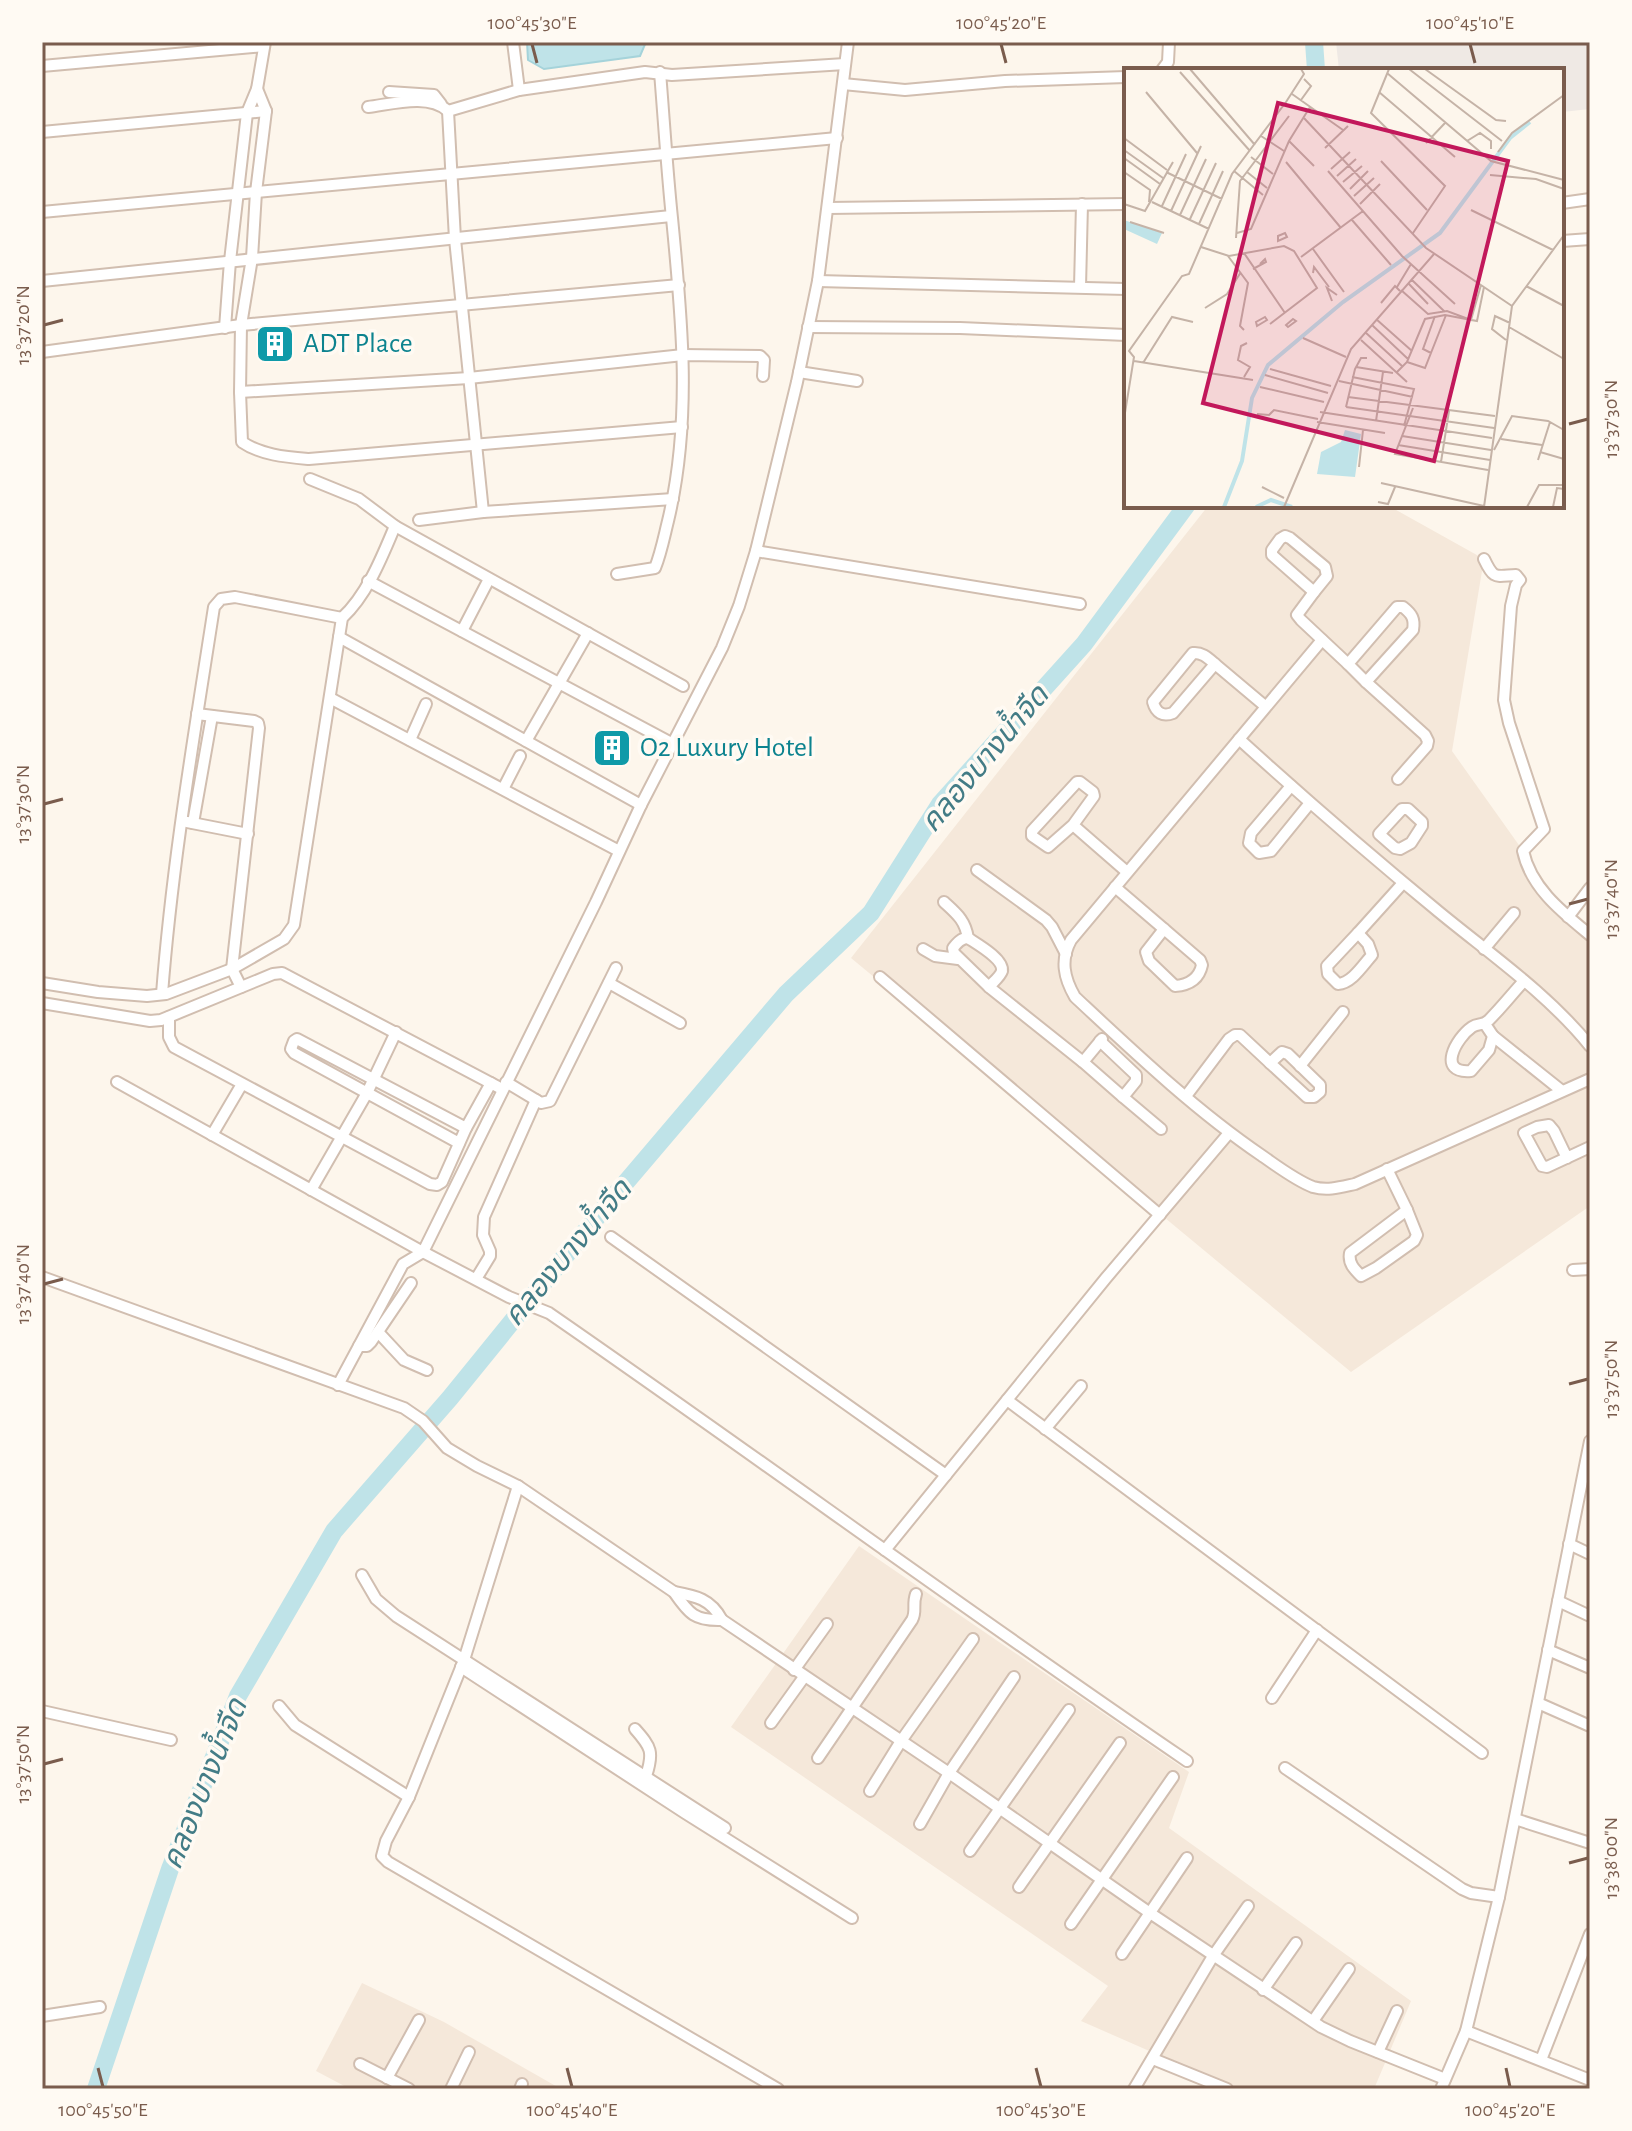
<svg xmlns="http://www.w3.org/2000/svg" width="1632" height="2131" viewBox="0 0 1632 2131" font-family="'Alegreya Sans','Noto Sans Thai',sans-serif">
	<rect width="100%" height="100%" fill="#fdf6ec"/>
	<g fill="#f5e8da">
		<path d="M1208 506H1389L1484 559 1452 751 1590 945V1206L1351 1372 851 958Z"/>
		<path d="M859 1546 1189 1772 1169 1828 1411 2001 1374 2089H1236L1081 2021 1108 1986 731 1727Z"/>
		<path d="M362 1983 444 2022 561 2089H350L316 2071Z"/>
	</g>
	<path fill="#efe9e4" d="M1336 42H1590V109L1562 112V70H1339Z"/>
	<path fill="#bfe3e8" stroke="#a5d3da" stroke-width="2" d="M527 42H646L640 56 544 69 528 60Z"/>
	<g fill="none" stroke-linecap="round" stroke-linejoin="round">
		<g stroke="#bfe3e8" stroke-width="18">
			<path d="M1314 42 1316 70"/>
			<path d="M96 2089 170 1869 238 1696 334 1531 450 1398 610 1201 786 994 871 913 940 804 1084 644 1186 506"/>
		</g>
		<defs>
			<g id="minor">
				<path d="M513 42 519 90"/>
				<path d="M42 66 264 46"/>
				<path d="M1162 70 1168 62 1169 42"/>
				<path d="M843 84 905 90 1005 81 1126 77"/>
				<path d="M257 89 266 111 256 192 252 258 241 325 240 392 242 442C261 455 286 457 309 459L682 427"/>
				<path d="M389 92 434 95 441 104"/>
				<path d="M368 107C392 104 429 93 448 111"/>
				<path d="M448 111 455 239 483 512"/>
				<path d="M448 111 519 90 645 72 672 75 845 64"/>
				<path d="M42 132 266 111"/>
				<path d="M1562 203 1590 199"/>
				<path d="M828 208 1126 204"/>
				<path d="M42 212 837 138"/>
				<path d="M1562 241 1590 239"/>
				<path d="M42 281 671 216"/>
				<path d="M818 281 1126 289"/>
				<path d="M1080 287 1082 204"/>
				<path d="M808 327 960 328 1126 335"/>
				<path d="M225 328 230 261 247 113 257 89 265 42"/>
				<path d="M42 352 241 325 679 285"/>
				<path d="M799 372 857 381"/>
				<path d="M240 392 469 378 683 355 760 356 764 360 763 376"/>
				<path d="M310 479 359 499 395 526 683 686"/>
				<path d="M419 520 483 512 673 499"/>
				<path d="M1285 536 1290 538 1325 567 1327 576 1314 592 1272 555V550L1280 539Z"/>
				<path d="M756 551 1080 604"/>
				<path d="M1484 559C1494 580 1495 576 1516 575L1520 580 1516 585 1511 606 1504 700 1509 723 1544 829 1523 851C1531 888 1562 912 1590 935"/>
				<path d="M617 574 655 568C661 553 664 537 668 521 692 421 682 319 672 218 667 170 664 121 660 72"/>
				<path d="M368 581 673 744"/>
				<path d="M1314 592 1297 615 1301 620 1348 664"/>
				<path d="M1397 607H1403C1412 614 1415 619 1413 630L1366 682 1348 664Z"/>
				<path d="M462 631 489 579"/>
				<path d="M339 637 641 805"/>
				<path d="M1322 640 1071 940C1060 960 1064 978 1075 997 1134 1052 1195 1110 1261 1155 1277 1166 1295 1180 1313 1187 1328 1191 1341 1187 1355 1184L1590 1079"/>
				<path d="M1193 653C1202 652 1208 658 1215 664L1173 713C1163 717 1156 713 1153 702Z"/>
				<path d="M1215 664 1265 706"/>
				<path d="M1366 682 1425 735 1428 741 1427 746 1398 779"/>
				<path d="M330 698 619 851"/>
				<path d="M197 714 254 721 258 723 259 728 232 969 241 987"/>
				<path d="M1239 739C1304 798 1371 856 1439 912 1490 954 1548 994 1590 1046"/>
				<path d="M410 740 426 704"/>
				<path d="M526 741 588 633"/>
				<path d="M1291 786 1251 833 1249 843 1259 853 1271 851 1310 803"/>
				<path d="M503 789 520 756"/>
				<path d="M1402 809H1408L1422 822V826L1411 843 1400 849 1395 848 1379 834Z"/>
				<path d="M187 822 248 834"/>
				<path d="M193 823 212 716"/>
				<path d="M1073 825 1048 847 1032 836V831L1077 782H1080L1093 792 1094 796 1073 825 1127 872"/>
				<path d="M977 870 1046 920 1052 927 1066 954"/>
				<path d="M1115 887 1164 929"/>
				<path d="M944 902C957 914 965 920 968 938 977 944 1004 959 1002 971 1000 977 992 983 989 987L954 953 953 948C957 943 961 938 968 938"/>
				<path d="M1568 917 1590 888"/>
				<path d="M1164 929 1200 960 1202 965C1199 979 1189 985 1175 986L1149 961 1146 952Z"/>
				<path d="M1358 933 1368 944 1372 955C1363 965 1352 983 1338 984L1328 974 1327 966Z"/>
				<path d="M1358 933 1403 883"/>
				<path d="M923 949 935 956 958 959"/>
				<path d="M1484 949 1514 913"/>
				<path d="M880 977 1160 1215"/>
				<path d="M42 983 98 992 147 996 166 994 232 969 284 939 294 925 342 618C367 595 382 557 395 526"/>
				<path d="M609 983 680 1023"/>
				<path d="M989 987 1083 1062 1123 1097 1136 1081V1075L1100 1041"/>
				<path d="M162 994C172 864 194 736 214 607L221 599 235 597 342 618"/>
				<path d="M42 1003 150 1021 161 1020 273 974 282 973 502 1089"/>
				<path d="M169 1017V1037L174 1047 430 1184 437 1185 442 1182 466 1128 491 1083"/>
				<path d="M1485 1024 1493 1036 1489 1050 1471 1071C1436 1074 1456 1038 1472 1027 1478 1023 1483 1026 1489 1020 1501 1008 1512 994 1524 981"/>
				<path d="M1493 1036 1562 1091"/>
				<path d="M1282 1052 1288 1054 1320 1085V1092L1314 1097H1307L1270 1063Z"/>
				<path d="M1083 1062 1102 1039"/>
				<path d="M1300 1066 1343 1012"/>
				<path d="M117 1082 423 1252 509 1297 549 1313C763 1461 972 1615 1187 1761"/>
				<path d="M506 1082 541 1103 550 1101 616 968"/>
				<path d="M1186 1096 1229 1039 1235 1035H1240L1270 1063"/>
				<path d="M1123 1097 1161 1129"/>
				<path d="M212 1135 242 1084"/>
				<path d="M459 1143 294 1053 291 1049 294 1041 297 1039 466 1128"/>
				<path d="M1567 1158 1554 1131 1549 1125 1537 1127 1524 1133 1542 1166 1547 1167 1590 1147"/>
				<path d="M1387 1169 1407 1210"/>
				<path d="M311 1190 367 1093 396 1032"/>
				<path d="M1407 1210 1417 1235 1414 1241 1376 1268 1361 1276C1354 1269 1348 1263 1350 1253Z"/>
				<path d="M611 1237 946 1475"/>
				<path d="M1573 1270 1590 1269"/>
				<path d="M42 1277 404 1408 423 1421 447 1448 477 1466 518 1486 674 1592C689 1614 695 1621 722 1620"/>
				<path d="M476 1279 490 1256V1251L483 1235 484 1217 536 1100"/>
				<path d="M378 1332 404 1360 427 1370"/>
				<path d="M359 1346H367L371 1342 411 1283"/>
				<path d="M338 1385 403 1264 423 1252 596 902 641 805 722 648 739 606 756 551 797 382 818 281 848 42"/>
				<path d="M1007 1400 1482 1753"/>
				<path d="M1045 1429 1081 1386"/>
				<path d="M518 1486 464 1660 409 1797 386 1841 382 1856 388 1862 778 2089"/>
				<path d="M1569 1544 1590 1554"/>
				<path d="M885 1550 1106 1278 1229 1133"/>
				<path d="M362 1575 376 1599 396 1616 725 1828"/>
				<path d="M674 1592C696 1596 711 1599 722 1620L949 1773 1150 1913 1321 2027 1350 2041 1445 2079"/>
				<path d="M1558 1601 1590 1616"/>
				<path d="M1548 1650 1590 1668"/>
				<path d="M461 1667 685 1813 852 1918"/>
				<path d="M794 1670 827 1624"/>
				<path d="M1272 1698 1317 1630"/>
				<path d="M1538 1703 1590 1726"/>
				<path d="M279 1706 295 1725 409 1797"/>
				<path d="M42 1711 171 1740"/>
				<path d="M771 1723 804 1677"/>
				<path d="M635 1729C651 1747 654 1752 646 1776"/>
				<path d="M818 1758 912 1620C917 1611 912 1605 916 1594"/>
				<path d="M1285 1768 1462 1889 1471 1893 1499 1897"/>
				<path d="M870 1791 901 1741 973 1639"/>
				<path d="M1515 1819 1590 1843"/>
				<path d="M920 1824 949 1773 1014 1677"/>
				<path d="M970 1851 1069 1710"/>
				<path d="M1019 1887 1120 1743"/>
				<path d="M1071 1924 1173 1777"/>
				<path d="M1122 1954 1187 1858"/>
				<path d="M1263 1990 1296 1943"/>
				<path d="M42 2016 100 2007"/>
				<path d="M1313 2021 1349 1969"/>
				<path d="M1466 2031 1590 2080"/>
				<path d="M1378 2052 1397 2011"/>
				<path d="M1153 2059 1227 2089"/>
				<path d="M1541 2060 1590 1934"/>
				<path d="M360 2064 409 2089"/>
				<path d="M387 2078 419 2020"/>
				<path d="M451 2089 469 2052"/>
				<path d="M520 2089 522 2084"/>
				<path d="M1134 2089 1213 1956 1248 1906"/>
				<path d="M1441 2089 1466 2031 1499 1897 1590 1441"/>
			</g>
		</defs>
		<use href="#minor" stroke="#d1beb0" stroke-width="14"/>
		<use href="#minor" stroke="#fff" stroke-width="10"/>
	</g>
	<path fill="none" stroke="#7a5c4d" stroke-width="3" d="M532 44 537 63M1001 44 1006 63M1470 44 1475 63M44 325 63 320M1569 424 1588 419M44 804 63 799M1569 904 1588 899M44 1284 63 1279M1569 1384 1588 1379M44 1764 63 1759M1569 1863 1588 1858M98 2068 103 2087M567 2068 572 2087M1036 2068 1041 2087M1506 2068 1510 2087"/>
	<defs>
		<symbol id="building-square" viewBox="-11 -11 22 22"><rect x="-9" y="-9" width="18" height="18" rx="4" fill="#0f9aa8" stroke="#fffaf3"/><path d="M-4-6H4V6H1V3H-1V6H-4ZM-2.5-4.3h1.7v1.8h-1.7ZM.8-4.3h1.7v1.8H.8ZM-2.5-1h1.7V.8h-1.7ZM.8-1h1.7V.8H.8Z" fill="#fff"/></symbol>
	</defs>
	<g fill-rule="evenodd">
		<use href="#building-square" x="253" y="322" width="44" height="44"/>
		<use href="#building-square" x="590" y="726" width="44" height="44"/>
	</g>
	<g text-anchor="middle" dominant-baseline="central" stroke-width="7" stroke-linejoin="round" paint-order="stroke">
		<g font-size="28" fill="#0d838f" stroke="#fffaf3" text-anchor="start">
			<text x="303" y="344">ADT Place</text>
			<text x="640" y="748">O2 Luxury Hotel</text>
		</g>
		<g font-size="30" font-style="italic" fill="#437c86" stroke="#fffaf3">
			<text transform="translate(985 759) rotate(-50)">คลองบางน้ำจืด</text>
			<text transform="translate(568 1253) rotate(-50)">คลองบางน้ำจืด</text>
			<text transform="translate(205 1784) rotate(-68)">คลองบางน้ำจืด</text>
		</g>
	</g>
	<g transform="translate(1124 68)">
		<rect width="440" height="440" fill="#fdf6ec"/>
		<path d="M0 152 38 165 33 176 0 161ZM221 362 237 366 231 409 193 406 197 384 217 374Z" fill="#bfe3e8"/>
		<path fill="none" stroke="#bfe3e8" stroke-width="4" d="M100 439 118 393 128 330 144 297 219 234 316 165 386 70 406 54M132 439 147 432 168 439"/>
		<path fill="none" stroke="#c5b3a7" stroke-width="2" d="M66 1 131 77M265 1 247 45 321 118 289 165M285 1 378 73M301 1 372 52 382 53M56 4 126 83M263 5 367 93 440 112M22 24 73 85M255 24 331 89M168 26 219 62M177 32 187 18 180 11M179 49 302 180 388 238M137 68 160 83M0 70 43 102M165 73 190 98M343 73 356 65 367 73V81M302 75 321 55M201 80 224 58M0 82 39 110M374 84 388 65 440 27M127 89 149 106M0 90 36 116M257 93 303 142M162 94 217 160M207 101 226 84M110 103 139 127M204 103 278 188 331 236M0 104 26 122 25 134M42 104 98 131M123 104 143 120M366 107 412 111 440 121M213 108 232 91M219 114 238 98M226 121 244 103M230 128 250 110M28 134 85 161M0 136 21 143 49 94M236 136 256 116M38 138 62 86M347 142 429 182M47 143 77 78M56 147 82 91M66 151 92 95M228 152 267 197M6 154 40 165M75 156 99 103M113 165 127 161 165 73 186 39M161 165 163 169 154 173V168ZM112 170 116 113 165 48M77 179 105 188 160 178 170 183 193 220 146 256M189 181 220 224M120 185 161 245M104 188 124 215 116 258 120 262M177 189 239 143M129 201 142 194 141 191 136 196M189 205 190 199 205 219M288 212 321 244M285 216 304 236M402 218 440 238M273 219 287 196M277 222 304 246 323 243 347 252 357 217M208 233 203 220 213 227M257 235 271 218 276 223M81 240 103 226 117 204M141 249 143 252 133 258 132 254ZM169 251 172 253 164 259 162 257ZM252 251 288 283M248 257 284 291M385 259 440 291M241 264 278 298M179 270 222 289M237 272 283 314M382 272 368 261 371 248 386 255M307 285 299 281 311 248M10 293 129 312M283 294 301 300 322 247M19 295 48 249 69 254M232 299 269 305M146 301 207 318M272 305 283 294 301 251 321 247 353 253 360 219M141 307 204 325M120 309 126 299 114 292 117 278 123 275M228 309 290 321 280 358M215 313 289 329M136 319 200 334M224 329 371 348M222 339 370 360M222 339 231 301 237 290H243M289 340 271 386 364 402M196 344 368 370M133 346 145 347 150 342 194 351M0 351 10 289 5 283 58 208 65 206 108 106 162 34 180 6 177 1M252 353 259 304M193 354 261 365M278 368 367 382M377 371 418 377M274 377 366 392M370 382 388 348 424 353 440 362M416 384 440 391M414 392 426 354M317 394 325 343M235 399 239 362M257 415 360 438M138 419 160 430M254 434 264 436 271 419M160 439 227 281 310 186M360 439 388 238 440 167M403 439 415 417H440M429 439 433 420 440 421"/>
		<path fill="#c2185b" fill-opacity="0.15" stroke="#c2185b" stroke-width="4" d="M154 35 384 93 310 393 79 335Z"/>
		<rect width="440" height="440" fill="none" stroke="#7a5c4d" stroke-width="4"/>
	</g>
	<rect width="1632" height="2131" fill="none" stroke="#fffaf3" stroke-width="88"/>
	<rect x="44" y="44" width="1544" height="2043" fill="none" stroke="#7a5c4d" stroke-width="3"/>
	<g font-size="20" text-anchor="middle" fill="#7a5c4d">
		<text x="532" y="29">100°45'30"E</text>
		<text x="1001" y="29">100°45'20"E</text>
		<text x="1470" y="29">100°45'10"E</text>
		<text transform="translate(22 325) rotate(-90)" y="7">13°37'20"N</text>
		<text transform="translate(1610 419) rotate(-90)" y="7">13°37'30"N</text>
		<text transform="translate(22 804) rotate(-90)" y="7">13°37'30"N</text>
		<text transform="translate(1610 899) rotate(-90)" y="7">13°37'40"N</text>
		<text transform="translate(22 1284) rotate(-90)" y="7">13°37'40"N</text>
		<text transform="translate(1610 1379) rotate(-90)" y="7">13°37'50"N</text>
		<text transform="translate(22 1764) rotate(-90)" y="7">13°37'50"N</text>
		<text transform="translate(1610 1858) rotate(-90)" y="7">13°38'00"N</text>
		<text x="103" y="2116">100°45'50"E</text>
		<text x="572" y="2116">100°45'40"E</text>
		<text x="1041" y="2116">100°45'30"E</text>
		<text x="1510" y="2116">100°45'20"E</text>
	</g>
</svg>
